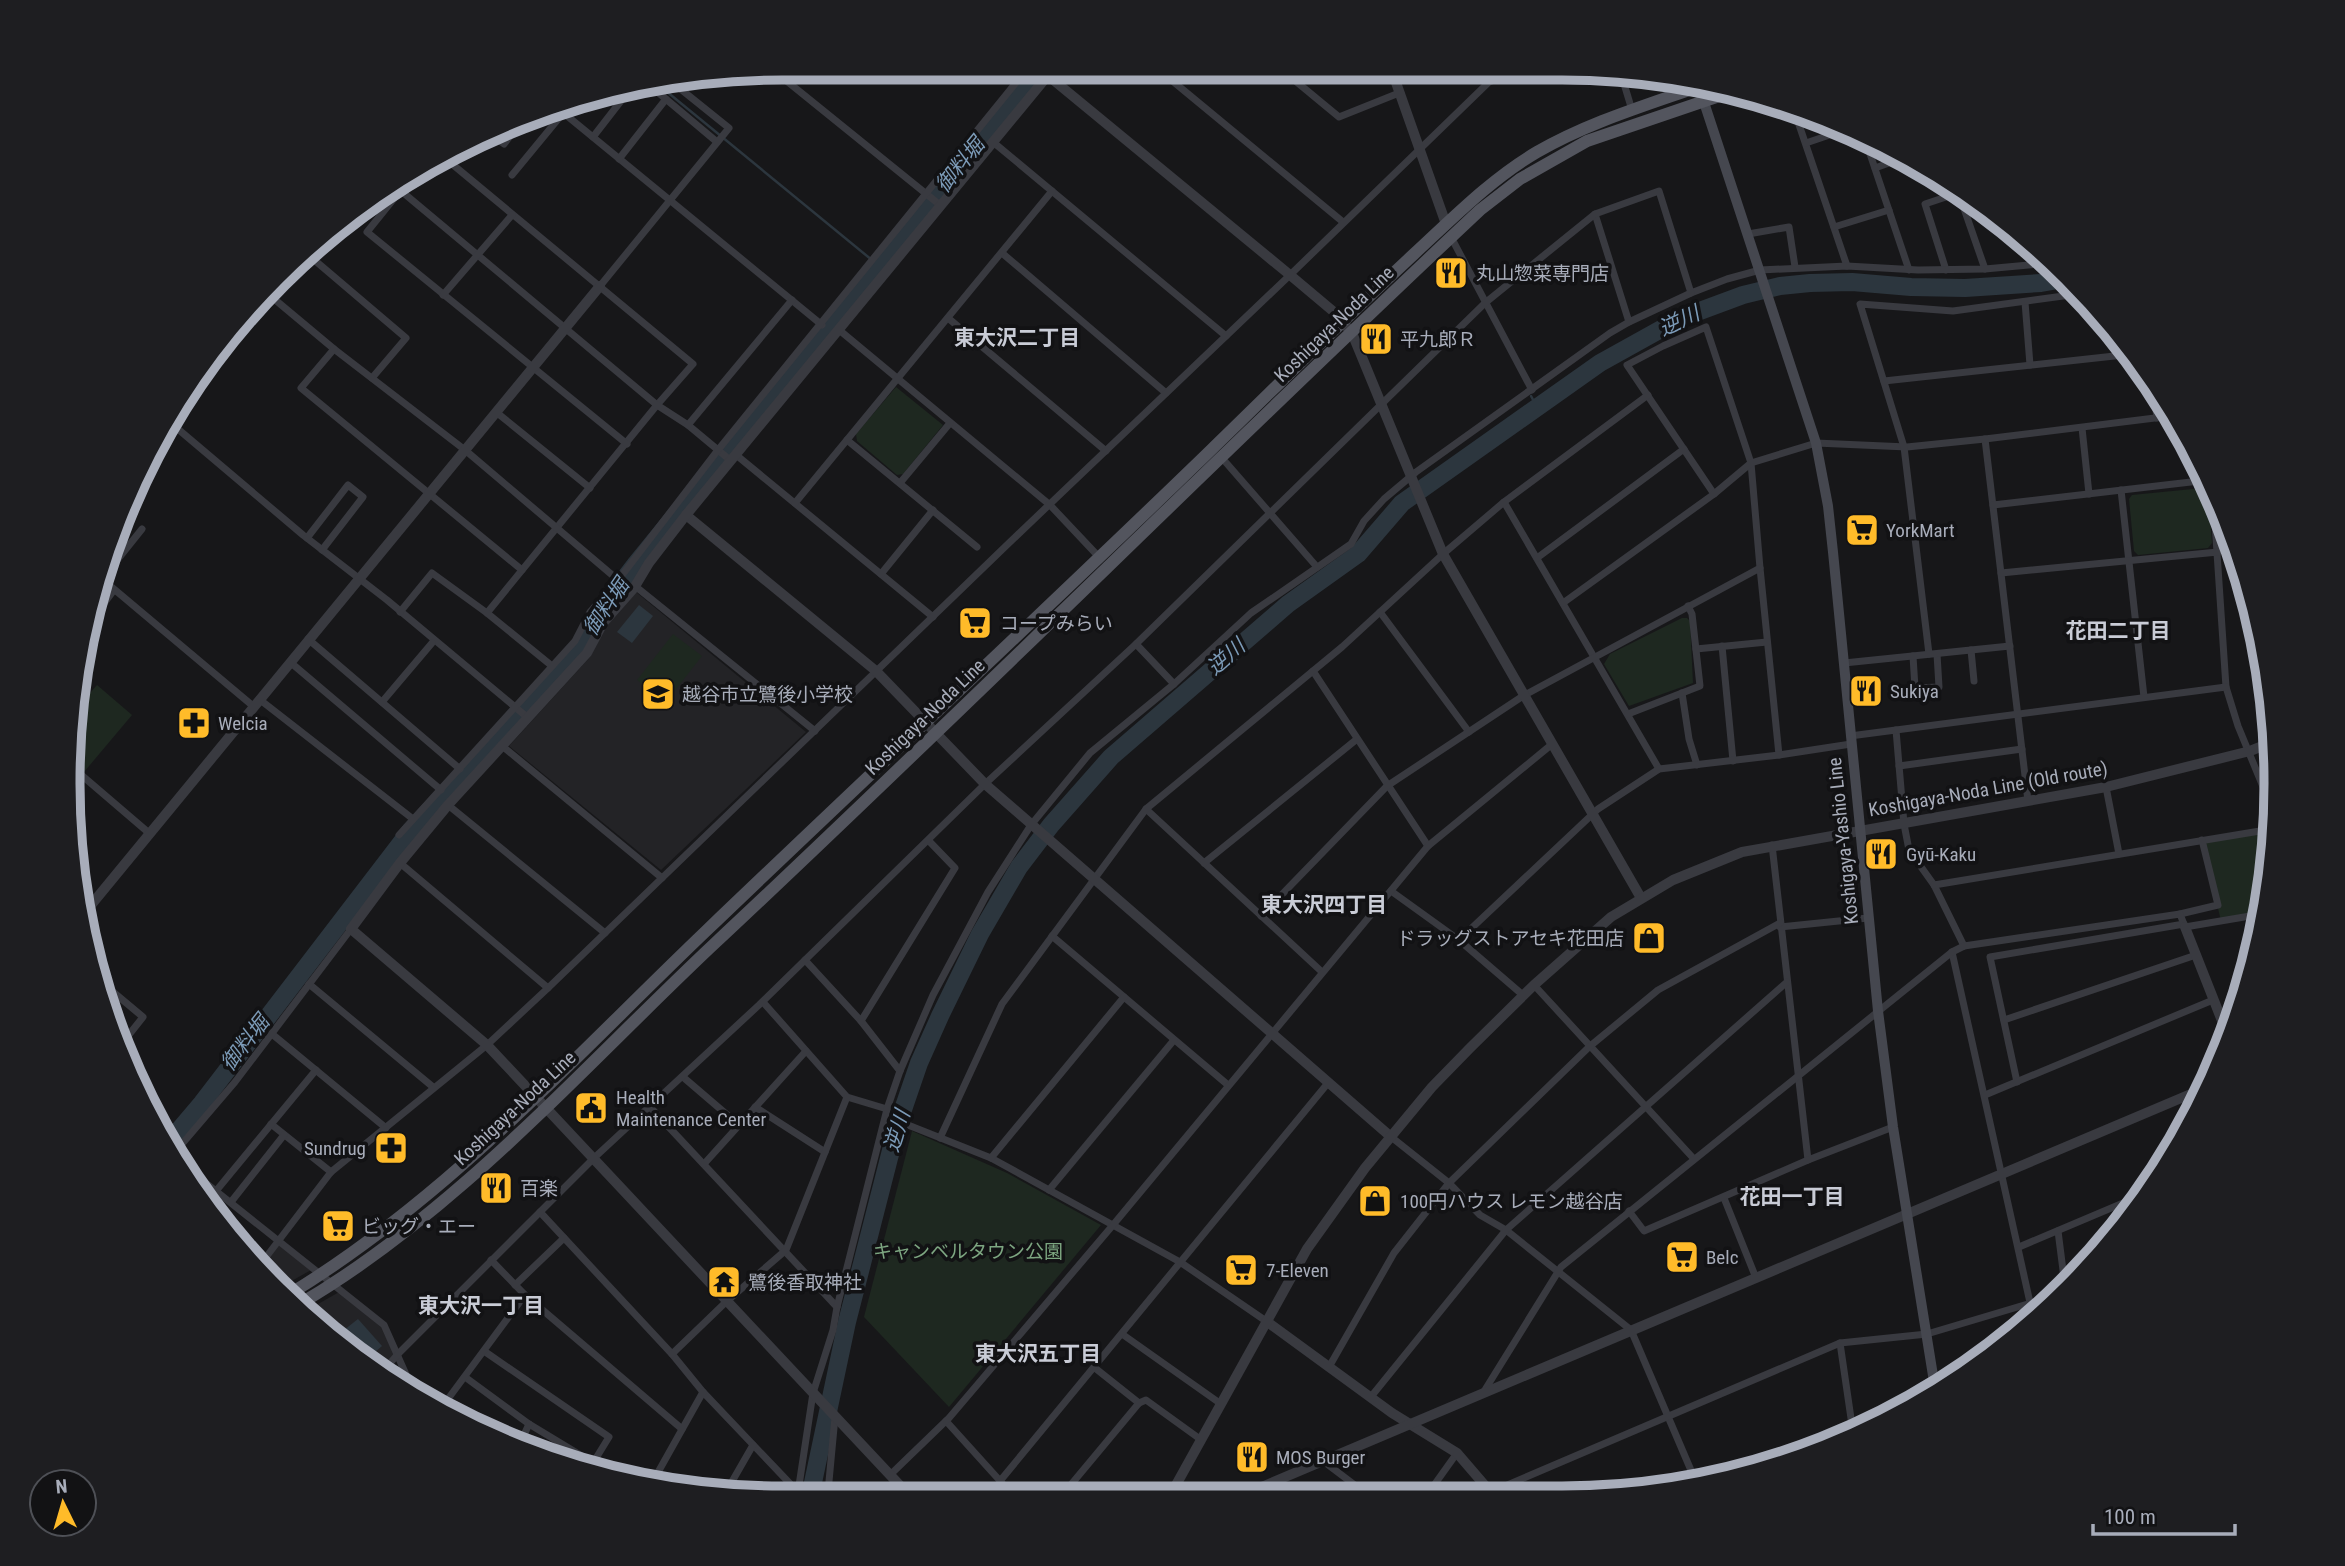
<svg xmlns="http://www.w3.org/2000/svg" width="2345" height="1566" viewBox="0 0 2345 1566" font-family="'Roboto Condensed','Noto Sans JP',sans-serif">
	<rect width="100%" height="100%" fill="#171719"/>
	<g fill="#232326">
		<path d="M636 592 806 732 661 870 509 746 590 657 606 626Z"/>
		<path d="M279 1244 311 1270 281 1287 262 1267Z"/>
		<path d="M341 1291 381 1327 394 1354 383 1368 311 1320 304 1312Z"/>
	</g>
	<g fill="#1e2820">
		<path d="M896 387 943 425 903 474 897 475 857 441 856 434Z"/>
		<path d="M2203 488 2208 491 2212 543 2208 548 2138 555 2134 551 2129 499 2132 495Z"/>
		<path d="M1682 618H1687L1690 621 1693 683 1629 706 1604 664 1610 654Z"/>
		<path d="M673 634 702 656 666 702 637 680Z"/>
		<path d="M97 685 132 715 84 772 71 761C69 719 69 717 97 685Z"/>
		<path d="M2272 829 2271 877 2262 914 2221 921 2202 840Z"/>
		<path d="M912 1131 1007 1173 1101 1225 949 1407 864 1317Z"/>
	</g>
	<g fill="#2c363e">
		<path d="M639 605 653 616 632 643 617 632Z"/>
		<path d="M358 1319 382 1346 368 1358 348 1344 339 1334Z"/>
	</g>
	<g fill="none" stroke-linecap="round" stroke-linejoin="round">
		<g stroke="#2c363e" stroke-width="2.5">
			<path d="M655 82 878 265"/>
			<path d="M1531 396 1537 407"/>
		</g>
		<g stroke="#2c363e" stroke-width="18">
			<path d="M174 1136 202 1103 411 830 580 648 592 621 635 565 1034 74"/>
			<path d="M811 1492 847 1322 897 1127 919 1063 940 1016 980 934 1019 867 1051 825 1111 757 1288 604 1358 554 1402 503 1600 363 1681 318 1743 295 1780 286 1810 283 1852 282 1911 287 1965 288 2041 283 2064 279"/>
		</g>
		<g stroke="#393a40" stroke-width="7">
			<path d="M778 74 940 205"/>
			<path d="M1164 74 1343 222"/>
			<path d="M1287 74 1339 117 1399 93"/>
			<path d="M1621 74 1632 110"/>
			<path d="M648 84 717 142"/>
			<path d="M555 106 822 325"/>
			<path d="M1793 107 1847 266"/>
			<path d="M493 136 504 144 521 122"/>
			<path d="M1864 136 1909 270"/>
			<path d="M593 137 631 88"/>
			<path d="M993 142 1226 336"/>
			<path d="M1806 143 1847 129"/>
			<path d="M446 159 693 364 657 405 487 613"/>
			<path d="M619 159 666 99"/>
			<path d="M1875 168 1903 158"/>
			<path d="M413 175 367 232 627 444"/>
			<path d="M512 175 573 101"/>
			<path d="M394 185 657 405 688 425 730 460"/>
			<path d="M1960 197 1985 269"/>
			<path d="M1595 214 1629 322"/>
			<path d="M1834 227 1889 210"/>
			<path d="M1748 234 1789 227 1795 267"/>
			<path d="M1451 237 1532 390"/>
			<path d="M305 252 406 338 372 378"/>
			<path d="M1002 253 1166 393"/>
			<path d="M1946 270 1925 204 1955 194"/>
			<path d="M600 286 729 128 678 87 688 75"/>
			<path d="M267 293 334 349 465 450 631 591"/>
			<path d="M443 295 512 215"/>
			<path d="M2025 302 2030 365"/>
			<path d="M948 318 1106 451"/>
			<path d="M838 329 1050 505 1099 557"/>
			<path d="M334 349 301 388 522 570"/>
			<path d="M1884 381 2133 354"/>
			<path d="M2153 387 2157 418"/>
			<path d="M496 412 590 488"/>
			<path d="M172 424 303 535 387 600 527 717"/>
			<path d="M688 425 792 300"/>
			<path d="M2082 428 2089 494"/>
			<path d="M1985 439 2028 801"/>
			<path d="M847 440 977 547"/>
			<path d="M735 454 933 617"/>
			<path d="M1222 458 1317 567"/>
			<path d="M900 483 950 423"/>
			<path d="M2121 490 2144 697"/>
			<path d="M2213 493 2226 687 2238 726 2273 811"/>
			<path d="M1714 494 1627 365 1663 346 1706 327 1751 463 1760 568 1779 755"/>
			<path d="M1504 502 1659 769"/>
			<path d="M795 503 1052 191"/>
			<path d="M1993 505 2208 480"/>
			<path d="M307 538 348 485 363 497 322 550"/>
			<path d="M1537 558 1684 449"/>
			<path d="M2001 573 2218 552"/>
			<path d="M881 574 933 510"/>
			<path d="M102 579 253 706"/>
			<path d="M102 579 142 529"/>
			<path d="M635 586 815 731"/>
			<path d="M1563 603 1714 494 1751 463 1816 443 1907 447 1985 439 2171 416"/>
			<path d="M400 612 432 573 487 613 552 666"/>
			<path d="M1380 612 1469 732"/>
			<path d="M88 625 114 590"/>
			<path d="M308 639 460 769"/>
			<path d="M1136 644 1174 684"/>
			<path d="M1722 646 1733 761"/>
			<path d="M1696 649 1767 642"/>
			<path d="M1971 650 1974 681"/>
			<path d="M1929 654 1904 447 1860 304 1953 311 2078 294"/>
			<path d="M1913 656 1915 688 1939 687 1937 654"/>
			<path d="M290 662 441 790"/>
			<path d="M1844 663 2010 646"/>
			<path d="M1313 671 1428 846"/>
			<path d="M1682 693 1689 739 1697 765"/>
			<path d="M259 699 413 819"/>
			<path d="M382 702 432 643"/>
			<path d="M1628 714 1700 686 1692 614 1688 606"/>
			<path d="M1896 730 1904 824 1909 850 1934 885 1964 946"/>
			<path d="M1850 736 2226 687"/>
			<path d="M501 745 662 878"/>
			<path d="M1899 766 2022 749"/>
			<path d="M72 767 149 833"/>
			<path d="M2106 787 2119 854"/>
			<path d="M448 805 605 933"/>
			<path d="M1146 809 1322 972"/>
			<path d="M399 835 575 641 590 612 619 579 718 450 1023 74"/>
			<path d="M1772 845 1808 1160"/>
			<path d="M400 863 548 988"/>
			<path d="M1204 863 1357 739"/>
			<path d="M1934 885 2272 829"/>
			<path d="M1391 891 1459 940 1524 996"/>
			<path d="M2180 914 2218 905 2202 840"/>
			<path d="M1261 916 1387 786 1523 696 1760 568"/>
			<path d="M1780 927 1868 918"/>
			<path d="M1052 936 1228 1085"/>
			<path d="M1459 940 1598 809 1659 769 1779 755 1851 744"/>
			<path d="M1952 952 2033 1316"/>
			<path d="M805 960 861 1021 900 1071"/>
			<path d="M100 981 143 1017 120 1046"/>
			<path d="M309 984 433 1087"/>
			<path d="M1534 985 1694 1159"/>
			<path d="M763 1002 847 1097 887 1109"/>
			<path d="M2004 1020 2196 955"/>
			<path d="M861 1021 955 868 929 841"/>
			<path d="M272 1034 386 1128"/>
			<path d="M683 1077 739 1125"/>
			<path d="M2017 1082 1990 957 2184 924"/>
			<path d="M1985 1095 2213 1000"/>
			<path d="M755 1107 825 1152"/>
			<path d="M651 1108 837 1307"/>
			<path d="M271 1124 331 1172"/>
			<path d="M908 1125 991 1158 1180 1262 1266 1321"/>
			<path d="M1390 1136 1449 1183 1480 1215 1506 1230 1631 1330 1696 1482"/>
			<path d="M940 1138 1002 1004 1146 809 1342 647 1443 554 1504 502 1648 395"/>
			<path d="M170 1149 182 1144 235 1082 351 929"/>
			<path d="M991 1158 1124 997"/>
			<path d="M177 1160 384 1325 412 1388"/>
			<path d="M704 1164 806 1051"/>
			<path d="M1049 1190 1174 1040"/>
			<path d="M216 1191 316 1070"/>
			<path d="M1724 1198 1756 1278"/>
			<path d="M231 1202 284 1135"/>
			<path d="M1629 1211 1644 1231 1808 1160 1893 1127"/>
			<path d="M540 1212 672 1354 703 1392 798 1492"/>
			<path d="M2058 1231 2065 1286"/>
			<path d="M2019 1247 2142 1195"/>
			<path d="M491 1260 525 1295 682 1429"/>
			<path d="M260 1265 331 1172 487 1045 548 988 1009 543 1290 275 1489 82 1511 74"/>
			<path d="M515 1285 564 1238"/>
			<path d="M1122 1334 1221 1404"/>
			<path d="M1840 1343 1853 1432"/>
			<path d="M484 1351 609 1437 593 1463"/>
			<path d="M672 1354 727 1301 786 1250 847 1097"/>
			<path d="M1329 1367 1394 1253 1449 1183 1589 1047 1658 990 1780 923"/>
			<path d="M1095 1368 1139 1403"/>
			<path d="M385 1369 398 1354 594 1158 759 1005 985 784 1136 644 1485 303 1595 214 1659 191 1691 293 1727 279 1760 270 1847 266 1918 270 1985 269 2049 263"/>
			<path d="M465 1377 529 1424 610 1473"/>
			<path d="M1483 1393 1561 1267 1952 952 1964 946 2180 914 2185 927 2262 914"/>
			<path d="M1370 1398 1506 1230 1787 982"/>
			<path d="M442 1407 525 1295"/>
			<path d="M946 1421 1011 1493"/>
			<path d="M519 1446 529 1424"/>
			<path d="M1323 1461 1368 1495"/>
			<path d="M1747 1473 1853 1429"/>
			<path d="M890 1475 949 1418 1113 1225 1428 846 1551 745"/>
			<path d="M1000 1481 1328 1083"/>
			<path d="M652 1483 703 1392"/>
			<path d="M726 1492 753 1445"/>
			<path d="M798 1492 813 1393 833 1330 837 1307 887 1109 900 1071 933 995 988 892 1031 825 1090 753 1174 684 1251 613 1351 544 1364 521 1384 499 1416 472 1610 333 1629 322 1691 293"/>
			<path d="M828 1492 835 1417"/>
			<path d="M1491 1492 1840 1343 1927 1334 2031 1303"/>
			<path d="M1064 1493 1139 1403 1146 1400 1200 1439"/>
			<path d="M1427 1495 1457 1453"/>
		</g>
		<g stroke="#393a40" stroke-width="10">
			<path d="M1046 74 1290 275 1334 312 1352 333 1443 554 1641 898"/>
			<path d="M1393 74 1446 224"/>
			<path d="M686 515 876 671 985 784 1390 1136"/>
			<path d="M82 916 600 286"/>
			<path d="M2185 927 2228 1036"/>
			<path d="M1266 1321 1392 1413 1457 1453 1494 1496"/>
			<path d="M907 1493 487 1045 351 929 400 863 448 805 587 653 603 623 634 588 649 563 686 515 1049 74"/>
			<path d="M1171 1494 1307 1249 1365 1168 1432 1087 1470 1048 1534 985 1611 917 1673 880 1742 852 2106 787 2250 751 2275 741"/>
			<path d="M1245 1494 2205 1088"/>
		</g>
		<path stroke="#45474f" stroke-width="10" d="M1698 84 1816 443 1828 506 1833 552 1878 1011 1893 1127 1935 1388"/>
		<g stroke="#53555e" stroke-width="12">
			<path d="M288 1295C448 1198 572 1059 706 931 874 770 1044 612 1211 450 1279 384 1345 318 1414 254 1453 218 1491 179 1537 152 1589 122 1647 105 1703 85"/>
			<path d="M298 1305C457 1212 580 1070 713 945 972 703 1222 452 1480 210L1520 179 1587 141 1731 92"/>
		</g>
	</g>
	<defs>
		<symbol id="restaurant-square" viewBox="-11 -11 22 22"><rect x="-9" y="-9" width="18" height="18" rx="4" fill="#ffbb29" stroke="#121214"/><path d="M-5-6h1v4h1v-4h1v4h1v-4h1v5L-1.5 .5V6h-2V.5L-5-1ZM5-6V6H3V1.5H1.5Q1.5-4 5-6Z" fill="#111"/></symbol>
		<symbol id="supermarket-square" viewBox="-11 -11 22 22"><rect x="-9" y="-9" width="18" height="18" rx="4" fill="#ffbb29" stroke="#121214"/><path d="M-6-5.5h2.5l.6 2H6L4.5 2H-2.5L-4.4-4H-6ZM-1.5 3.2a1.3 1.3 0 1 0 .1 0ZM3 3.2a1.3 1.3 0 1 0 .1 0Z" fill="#111"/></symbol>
		<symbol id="school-square" viewBox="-11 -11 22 22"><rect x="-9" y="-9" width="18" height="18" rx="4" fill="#ffbb29" stroke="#121214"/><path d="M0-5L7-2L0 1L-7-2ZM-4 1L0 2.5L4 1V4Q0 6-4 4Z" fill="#111"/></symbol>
		<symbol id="pharmacy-square" viewBox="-11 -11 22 22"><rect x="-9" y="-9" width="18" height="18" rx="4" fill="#ffbb29" stroke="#121214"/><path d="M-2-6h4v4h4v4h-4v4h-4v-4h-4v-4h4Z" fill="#111"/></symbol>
		<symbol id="shop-square" viewBox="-11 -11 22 22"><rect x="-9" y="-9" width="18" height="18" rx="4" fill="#ffbb29" stroke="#121214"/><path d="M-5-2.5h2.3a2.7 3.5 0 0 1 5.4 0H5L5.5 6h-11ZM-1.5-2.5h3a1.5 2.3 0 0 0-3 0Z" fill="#111"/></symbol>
		<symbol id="civic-square" viewBox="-11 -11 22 22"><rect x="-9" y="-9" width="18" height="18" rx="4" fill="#ffbb29" stroke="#121214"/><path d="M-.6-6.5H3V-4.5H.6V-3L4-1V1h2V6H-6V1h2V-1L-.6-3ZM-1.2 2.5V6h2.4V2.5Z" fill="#111"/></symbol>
		<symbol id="temple-square" viewBox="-11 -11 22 22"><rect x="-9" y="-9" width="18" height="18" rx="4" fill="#ffbb29" stroke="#121214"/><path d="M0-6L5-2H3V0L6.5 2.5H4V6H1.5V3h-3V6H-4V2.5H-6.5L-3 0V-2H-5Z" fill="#111"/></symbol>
	</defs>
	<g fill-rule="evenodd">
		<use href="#restaurant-square" x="1432" y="254" width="38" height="38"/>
		<use href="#restaurant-square" x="1357" y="320" width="38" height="38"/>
		<use href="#supermarket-square" x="1843" y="511" width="38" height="38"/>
		<use href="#supermarket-square" x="956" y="604" width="38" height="38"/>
		<use href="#restaurant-square" x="1847" y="672" width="38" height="38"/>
		<use href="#school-square" x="639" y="675" width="38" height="38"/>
		<use href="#pharmacy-square" x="175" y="704" width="38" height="38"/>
		<use href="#restaurant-square" x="1862" y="835" width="38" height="38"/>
		<use href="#shop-square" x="1630" y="919" width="38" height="38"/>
		<use href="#civic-square" x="572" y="1089" width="38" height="38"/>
		<use href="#pharmacy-square" x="372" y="1129" width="38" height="38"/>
		<use href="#restaurant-square" x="477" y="1169" width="38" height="38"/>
		<use href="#shop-square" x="1356" y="1182" width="38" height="38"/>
		<use href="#supermarket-square" x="319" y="1207" width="38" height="38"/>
		<use href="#supermarket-square" x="1663" y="1238" width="38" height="38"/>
		<use href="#supermarket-square" x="1222" y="1251" width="38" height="38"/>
		<use href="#temple-square" x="705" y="1263" width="38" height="38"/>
		<use href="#restaurant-square" x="1233" y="1438" width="38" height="38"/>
	</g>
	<g text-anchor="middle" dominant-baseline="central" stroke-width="7" stroke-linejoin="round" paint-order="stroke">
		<g font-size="19" fill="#a8adba" stroke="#121214" text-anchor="start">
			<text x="1476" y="273">丸山惣菜専門店</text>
			<text x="1400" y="339">平九郎Ｒ</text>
			<text x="1886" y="530">YorkMart</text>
			<text x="1000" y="623">コープみらい</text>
			<text x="1890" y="691">Sukiya</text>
			<text x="682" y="694">越谷市立鷺後小学校</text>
			<text x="218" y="723">Welcia</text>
			<text x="1906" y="854">Gyū-Kaku</text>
			<text x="1624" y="938" text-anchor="end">ドラッグストアセキ花田店</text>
			<text x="616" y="1097">Health<tspan x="616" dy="22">Maintenance Center</tspan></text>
			<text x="366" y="1148" text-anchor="end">Sundrug</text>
			<text x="520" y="1188">百楽</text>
			<text x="1400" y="1201">100円ハウス レモン越谷店</text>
			<text x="362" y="1226">ビッグ・エー</text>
			<text x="1706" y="1257">Belc</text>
			<text x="1266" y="1270">7-Eleven</text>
			<text x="748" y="1282">鷺後香取神社</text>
			<text x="1276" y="1457">MOS Burger</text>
		</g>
		<g font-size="19" fill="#a8adba" stroke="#121214">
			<text transform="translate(1334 324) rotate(-44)">Koshigaya-Noda Line</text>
			<text transform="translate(925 717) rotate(-44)">Koshigaya-Noda Line</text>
			<text transform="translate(1988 789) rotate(-10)">Koshigaya-Noda Line (Old route)</text>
			<text transform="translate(1843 841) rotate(-96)">Koshigaya-Yashio Line</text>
			<text transform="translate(515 1108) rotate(-43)">Koshigaya-Noda Line</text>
		</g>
		<g font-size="19" fill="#7da681" stroke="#121214">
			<text x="968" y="1251">キャンベルタウン公園</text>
		</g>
		<g font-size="21" font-style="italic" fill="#7c9bb8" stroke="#121214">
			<text transform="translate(960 165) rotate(-51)">御料堀</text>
			<text transform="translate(1679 321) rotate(-25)">逆川</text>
			<text transform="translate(606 607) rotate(-56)">御料堀</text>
			<text transform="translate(1226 657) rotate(-41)">逆川</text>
			<text transform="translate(245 1043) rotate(-52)">御料堀</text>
			<text transform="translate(897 1131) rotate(-73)">逆川</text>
		</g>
		<g font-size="21" font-weight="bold" fill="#c9ccd6" stroke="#121214">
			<text x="1017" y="338">東大沢二丁目</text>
			<text x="2118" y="631">花田二丁目</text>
			<text x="1324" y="905">東大沢四丁目</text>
			<text x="1792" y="1197">花田一丁目</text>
			<text x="481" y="1306">東大沢一丁目</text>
			<text x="1038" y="1354">東大沢五丁目</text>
		</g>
	</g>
	<path d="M0 0H2345V1566H0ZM782 80H1562A702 702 0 0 1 2264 782V784A702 702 0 0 1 1562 1486H782A702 702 0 0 1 80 784V782A702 702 0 0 1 782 80Z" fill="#1e1e21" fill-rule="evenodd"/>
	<path fill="none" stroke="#a8adba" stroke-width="9" d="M782 80H1562A702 702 0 0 1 2264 782V784A702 702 0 0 1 1562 1486H782A702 702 0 0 1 80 784V782A702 702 0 0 1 782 80Z"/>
	<g transform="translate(63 1503) rotate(355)"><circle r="33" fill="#121214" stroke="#4e5056" stroke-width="2"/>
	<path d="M0-5L12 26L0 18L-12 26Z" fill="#ffbb29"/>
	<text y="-10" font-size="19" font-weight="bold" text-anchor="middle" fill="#a8adba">N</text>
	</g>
	<path d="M2093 1524v10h142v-10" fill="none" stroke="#a8adba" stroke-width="3.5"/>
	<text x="2104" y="1524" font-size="21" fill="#a8adba" stroke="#121214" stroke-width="5" paint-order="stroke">100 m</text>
</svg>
